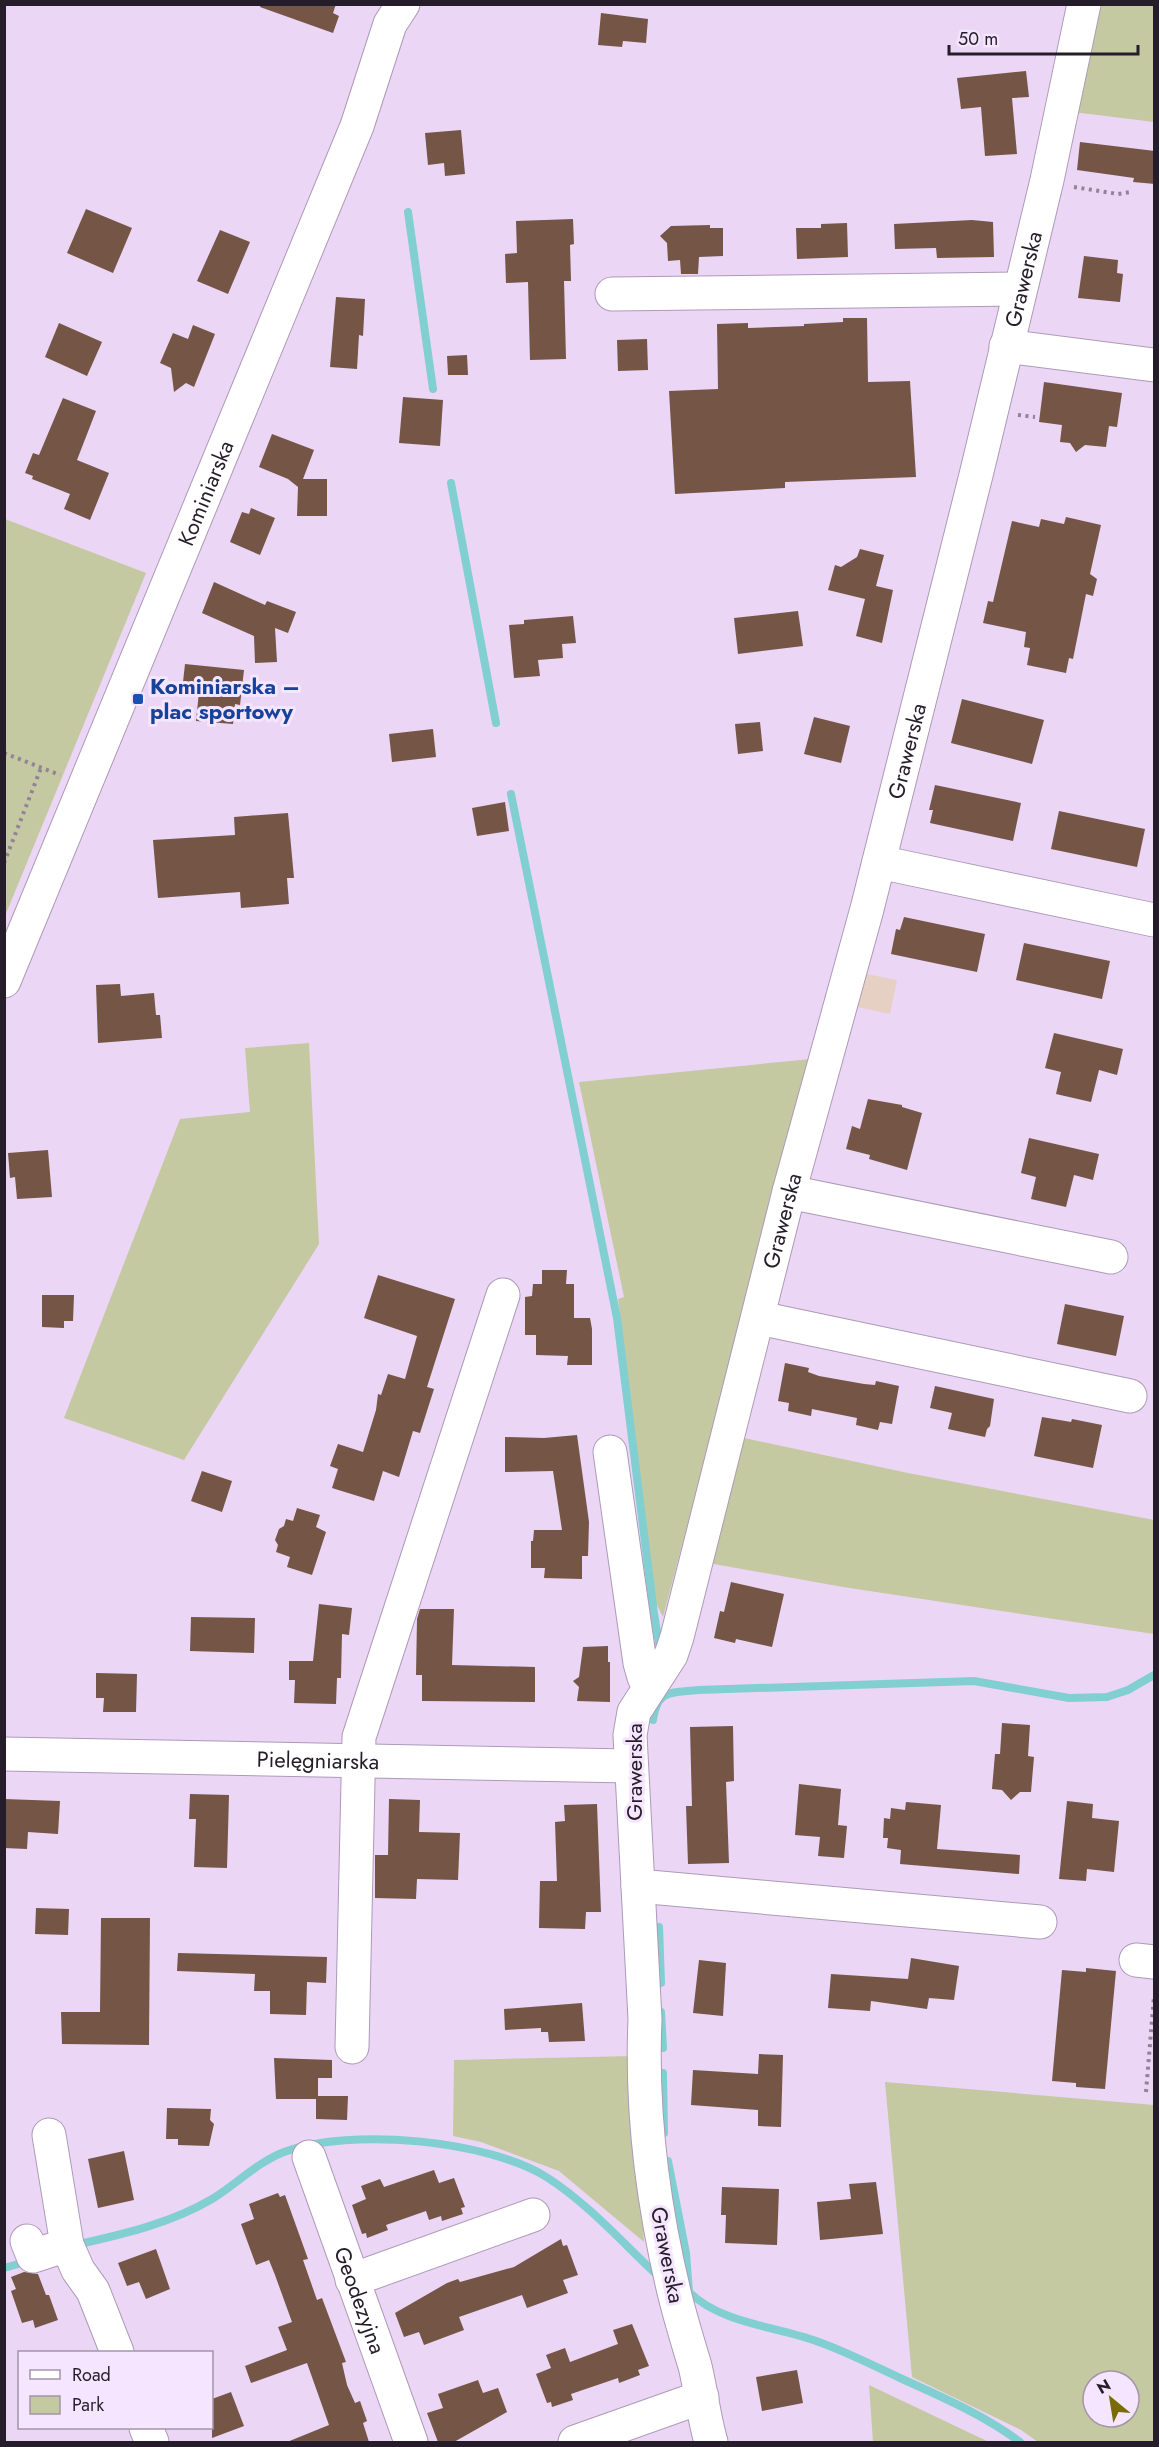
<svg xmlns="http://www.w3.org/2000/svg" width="1159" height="2447" viewBox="0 0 1159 2447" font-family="Jost,sans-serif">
	<rect width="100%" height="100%" fill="#ebd6f6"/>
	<path fill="#e6d0c3" d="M861 973 897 980 890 1014 853 1006Z"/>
	<g fill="#c4c9a2" fill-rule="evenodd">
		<path d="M1098 5H1154V122L1073 112Z"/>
		<path d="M5 519 146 573 5 916Z"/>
		<path d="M309 1043 319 1244 184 1460 64 1418 180 1119 250 1112 245 1048Z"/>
		<path d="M811 1059 663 1617 656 1603 618 1299 624 1297 579 1082Z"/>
		<path d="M744 1438 908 1473 1154 1520V1634L843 1587 708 1563Z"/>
		<path d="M634 2056 644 2242 559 2171 481 2142 453 2136 454 2060Z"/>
		<path d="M885 2082 1154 2105V2442H1038L1021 2430 912 2377ZM1093 2381H1129V2417H1093Z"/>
		<path d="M869 2385 989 2442H873Z"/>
	</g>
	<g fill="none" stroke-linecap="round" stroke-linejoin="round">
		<g stroke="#82cfd2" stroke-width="8">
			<path d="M408 212 433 389"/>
			<path d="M451 483 496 723"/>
			<path d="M511 794 617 1318 654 1614 660 1649"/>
			<path d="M653 1720C657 1689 671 1693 698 1690L974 1681 1069 1698 1107 1697 1128 1690 1154 1675"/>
			<path d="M659 1927 661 1983"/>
			<path d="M661 2012 663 2048"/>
			<path d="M663 2073 664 2133"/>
			<path d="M668 2161 686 2253 689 2292C722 2324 775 2326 816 2341 845 2351 872 2365 900 2378 940 2396 984 2415 1020 2442"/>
			<path d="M84 2243C128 2233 173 2222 212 2199 237 2184 256 2163 284 2152 350 2127 489 2140 548 2178 588 2204 622 2242 656 2274"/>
			<path d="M4 2268 18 2264"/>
		</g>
	</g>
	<g fill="#745546">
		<path d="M261 4H336L333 13 339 16 333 33 260 7Z"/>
		<path d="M601 13 648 19 646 43 623 41 622 47 598 45Z"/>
		<path d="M1026 71 1029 97 1012 98 1017 154 985 156 981 107 961 109 957 78Z"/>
		<path d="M461 130 465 174 445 176 444 163 428 165 425 133Z"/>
		<path d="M1080 142 1155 151V184L1133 182 1134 178 1077 170Z"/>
		<path d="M86 209 132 228 113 273 67 253Z"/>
		<path d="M573 219 574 244 570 245 571 281H564L566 359 530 360 528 282 506 283 505 254 517 253 516 221Z"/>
		<path d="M972 220 993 222 994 257 937 258 936 248 895 249 894 224Z"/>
		<path d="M847 223 848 257 797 259 796 228H821V224Z"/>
		<path d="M710 225V228H723V256L699 257 698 274H681L680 260 668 261 667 243 660 236 671 226Z"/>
		<path d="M220 230 250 242 228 294 197 281Z"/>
		<path d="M1084 256 1118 260 1117 273 1123 274 1120 302 1078 298Z"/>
		<path d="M336 297 365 299 363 336 359 335 357 369 330 367Z"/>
		<path d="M843 318H867L868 382 910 381 916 477 785 482V488L675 494 669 391 718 389 717 324 748 323V328L804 326V324L843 322Z"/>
		<path d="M59 323 102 342 87 376 45 357Z"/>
		<path d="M193 325 215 334 194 387 186 383 174 392 171 368 160 363 173 333 188 339Z"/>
		<path d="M647 339 648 370 618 371 617 340Z"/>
		<path d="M467 355 468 375H448L447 356Z"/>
		<path d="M1044 382 1122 393 1117 427 1109 426 1106 447 1085 445 1076 452 1070 443 1060 442 1062 425 1039 422Z"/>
		<path d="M403 397 443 400 440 446 399 443Z"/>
		<path d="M63 398 96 411 77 460 109 473 90 520 64 509 70 494 32 479 33 476 25 473 33 453 39 455Z"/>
		<path d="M272 434 314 450 303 479H327V516H297L298 487 288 479 259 467Z"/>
		<path d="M251 508 275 518 260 555 230 542 242 512 249 514Z"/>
		<path d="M1066 517 1101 525 1090 574 1097 579 1093 596 1086 594 1073 659 1069 658 1066 673 1027 665 1030 648 1024 647 1026 632 983 623 988 601 993 602 1012 521 1039 527 1041 519 1064 524Z"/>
		<path d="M860 549 884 555 876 586 893 590 882 643 856 636 865 599 828 590 835 565 841 567 857 557Z"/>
		<path d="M214 582 265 605 267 601 296 612 288 633 275 628 277 662 255 663 254 636 202 613Z"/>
		<path d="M798 611 803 646 738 654 734 618Z"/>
		<path d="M573 616 576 643 562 644 563 658 538 660 540 676 514 678 509 625 524 624V620Z"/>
		<path d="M185 664 244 670 240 705 235 704 233 724 196 721 199 692 182 691Z"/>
		<path d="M962 699 1044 720 1032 764 951 743Z"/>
		<path d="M814 717 850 726 841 763 804 754Z"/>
		<path d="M760 722 763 751 738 754 735 724Z"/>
		<path d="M433 729 436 757 392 762 389 734Z"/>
		<path d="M935 785 1021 803 1013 841 930 823 933 810H929Z"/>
		<path d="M505 802 509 831 477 836 472 808Z"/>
		<path d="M1059 811 1145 829 1137 867 1051 849Z"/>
		<path d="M288 813 294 878H287L289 904 241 908 240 892 158 898 153 840 235 835 234 817Z"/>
		<path d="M904 917 985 934 977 972 891 954 896 929 900 930Z"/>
		<path d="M1024 943 1110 961 1102 999 1016 980Z"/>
		<path d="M120 984 121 996 154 993 156 1015H160L162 1038 98 1043 96 985Z"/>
		<path d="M1054 1033 1123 1049 1117 1075 1099 1070 1091 1102 1056 1094 1061 1072 1045 1068Z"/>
		<path d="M868 1099 902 1105V1107L922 1113 907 1170 869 1159 870 1155 846 1149 852 1126 860 1129Z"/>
		<path d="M1029 1138 1099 1154 1093 1180 1074 1175 1066 1207 1031 1199 1036 1177 1021 1173Z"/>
		<path d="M48 1150 52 1197 17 1199 15 1177 10 1178 8 1153Z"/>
		<path d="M542 1270H567L566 1284H574V1318H590L592 1329V1365H567L568 1356 536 1355V1335H525V1297L532 1296 533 1284H542Z"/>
		<path d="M378 1275 455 1299 427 1387 434 1389 420 1433 413 1431 399 1477 383 1471 374 1501 332 1488 338 1469 330 1466 338 1444 363 1452 376 1410 378 1394 381 1395 388 1374 405 1379 417 1336 364 1318Z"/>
		<path d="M42 1295H74L73 1321H64V1328L42 1327Z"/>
		<path d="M1065 1304 1124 1316 1116 1356 1057 1344Z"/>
		<path d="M785 1363 809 1368 808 1372 819 1376 864 1384 875 1385 876 1381 899 1386 892 1424 880 1422 878 1430 856 1425 857 1418 812 1409 811 1416 788 1411 789 1403 778 1401Z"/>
		<path d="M935 1386 994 1399 990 1426 987 1429 985 1437 948 1429 952 1413 930 1408Z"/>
		<path d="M1042 1417 1071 1422 1072 1419 1102 1425 1093 1468 1034 1456Z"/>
		<path d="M577 1435 589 1522 588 1556H582V1579L544 1578 545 1568H531V1541H533L534 1530H562L553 1471 505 1472V1437L544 1438Z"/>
		<path d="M202 1471 232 1481 222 1512 191 1501Z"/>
		<path d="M297 1508 320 1515 316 1527 326 1532 312 1575 287 1567 290 1557 276 1552 278 1545 275 1540 279 1529 284 1526 286 1519 293 1521Z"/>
		<path d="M731 1582 784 1594 772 1647 736 1639 735 1643 714 1638 720 1611 724 1612Z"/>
		<path d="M319 1604 352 1608 349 1635 342 1634 341 1678H337L336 1704 294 1703 295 1680H289V1661H313Z"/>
		<path d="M420 1609H454L452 1665 535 1667V1702L422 1701V1675H416L417 1619Z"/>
		<path d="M191 1617 255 1618 254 1653 190 1651Z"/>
		<path d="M608 1646V1662H610V1702L577 1701 579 1687 573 1681 579 1677 583 1647Z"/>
		<path d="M96 1673 137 1674 136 1712H103L104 1698H96Z"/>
		<path d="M1002 1723 1030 1725 1028 1756 1034 1757 1031 1792H1020L1011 1800 1002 1790 992 1789 995 1754H1000Z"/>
		<path d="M733 1726 734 1781 726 1782 729 1863 688 1864 686 1806H692L690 1727Z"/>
		<path d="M799 1784 841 1789 838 1825 847 1826 844 1858 818 1856 820 1837 795 1835Z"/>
		<path d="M190 1794 229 1795 227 1868 194 1867 196 1819H189Z"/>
		<path d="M4 1799 60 1801 58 1834 28 1832 27 1849 4 1848Z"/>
		<path d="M389 1799 420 1800 419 1832 460 1833 458 1880 417 1879 416 1899 375 1898V1855H388Z"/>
		<path d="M1067 1801 1093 1804 1092 1818 1119 1821 1114 1872 1087 1869 1086 1881 1059 1879Z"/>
		<path d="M906 1802 941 1805 937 1849 1020 1855 1019 1874 900 1864 901 1850 887 1848 888 1838H883L884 1818 890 1819 891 1808 905 1810Z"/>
		<path d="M597 1804 601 1912H586L585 1929 539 1928 540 1881H557L555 1822 565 1821 564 1805Z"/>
		<path d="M36 1908 69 1909 68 1935 35 1934Z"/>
		<path d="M101 1918H150L149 2045 62 2044 61 2012H100Z"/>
		<path d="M178 1953 327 1957 326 1983 307 1982 306 2015 270 2014V1991H254L255 1974 177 1971Z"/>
		<path d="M911 1958 959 1966 954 2000 929 1998 927 2009 871 2001 870 2011 828 2008 831 1974 908 1979Z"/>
		<path d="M699 1960 726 1963 723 2016 693 2013Z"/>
		<path d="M1086 1968 1116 1971 1105 2089 1076 2087V2083L1052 2081 1062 1970 1086 1972Z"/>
		<path d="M582 2003 585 2041 549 2042 548 2032H541V2028L505 2030 504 2009Z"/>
		<path d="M759 2054 783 2055 781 2127 758 2126V2110L691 2105 693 2070 758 2074Z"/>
		<path d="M274 2058 332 2060V2078H318V2096H348L347 2120 316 2119V2099H276Z"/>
		<path d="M167 2108 211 2109 210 2120 214 2124 209 2146 178 2145V2139H166Z"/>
		<path d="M124 2151 134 2200 98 2208 88 2159Z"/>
		<path d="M434 2170 439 2183 454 2178 465 2207 461 2208 463 2214 442 2221 441 2216 429 2220 426 2211 386 2225 388 2230 367 2238 366 2233 362 2234 352 2205 366 2199 361 2186 380 2179 384 2187Z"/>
		<path d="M876 2182 883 2234 820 2240 817 2202 851 2199 849 2184Z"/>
		<path d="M722 2187 779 2189 777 2245 725 2243 726 2215H721Z"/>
		<path d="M278 2193 280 2197 285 2195 308 2259 303 2260 317 2300 322 2298 346 2362 342 2363 347 2385 355 2403 360 2401 367 2421 363 2423 369 2442H287L329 2425 307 2363 251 2383 245 2366 287 2350 278 2327 292 2322 275 2275 269 2260 256 2265 241 2224 254 2219 249 2204Z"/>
		<path d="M561 2239 563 2246 567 2245 578 2275 563 2280 568 2293 527 2308 522 2295 459 2317 464 2330 424 2345 419 2332 404 2337 395 2313 447 2283 458 2279 460 2282 514 2267Z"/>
		<path d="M156 2249 170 2289 146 2299 139 2282 127 2286 118 2263Z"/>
		<path d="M24 2272 38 2274 46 2295H49L58 2320 35 2328 33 2320 22 2323 11 2291 16 2289 11 2277Z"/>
		<path d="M632 2324 649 2366 638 2370 640 2375 619 2383 618 2378 571 2394 573 2400 552 2407 551 2402 547 2403 536 2374 551 2368 546 2355 565 2348 570 2362 618 2344 613 2330Z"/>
		<path d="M797 2370 803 2403 762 2411 756 2377Z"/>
		<path d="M478 2380 483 2393 498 2388 507 2412 454 2442H438L427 2413 443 2408 438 2394Z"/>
		<path d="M231 2392 244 2426 212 2438V2399Z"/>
	</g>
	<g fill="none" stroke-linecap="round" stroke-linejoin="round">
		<defs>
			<g id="minor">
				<path d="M612 294 1020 289"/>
				<path d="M1006 346 1154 365"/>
				<path d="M879 862 1154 920"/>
				<path id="s1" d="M4 981 357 126 390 24 403 4"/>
				<path d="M789 1192 1111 1257"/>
				<path d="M759 1318 1130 1396"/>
				<path d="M610 1452 640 1663 644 1677 650 1686"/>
				<path id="s2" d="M4 1754 630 1766"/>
				<path d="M638 1886 1040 1922"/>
				<path d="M1136 1960 1154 1962"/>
				<path d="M352 2047 359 1737 503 1295"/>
				<path d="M49 2135 67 2245 78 2270 93 2291 117 2352"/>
				<path id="s3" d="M309 2157 411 2442"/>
				<path d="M27 2241 33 2256 67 2245"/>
				<path d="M352 2280 533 2215"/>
				<path d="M146 2428 152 2442"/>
				<path d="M575 2442 702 2397"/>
				<path id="s4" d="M711 2442C704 2418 701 2391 695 2366 688 2343 681 2320 675 2296 653 2206 641 2111 645 2019L630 1735 634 1712 671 1655 677 1637 789 1192 867 909 977 471 1047 180 1084 4"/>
			</g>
		</defs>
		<use href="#minor" stroke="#ad9ab7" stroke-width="35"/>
		<g stroke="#92839a" stroke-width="4" stroke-dasharray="3 4.5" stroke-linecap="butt">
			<path d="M1074 187 1118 194 1131 192"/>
			<path d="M1018 415 1035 417"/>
			<path d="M4 753 60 775"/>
			<path d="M4 863 41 768"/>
			<path d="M1146 2092 1154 1996"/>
		</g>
		<use href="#minor" stroke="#fff" stroke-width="33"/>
	</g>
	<rect fill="#1a4fb4" stroke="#f6e5fe" stroke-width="2" x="132" y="693" width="12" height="12" rx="3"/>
	<g text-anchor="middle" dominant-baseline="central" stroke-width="6" stroke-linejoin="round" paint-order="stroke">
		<g font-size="22" fill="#251d29" stroke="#f6e5fe">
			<text stroke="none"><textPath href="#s4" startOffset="2226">Grawerska</textPath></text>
			<text stroke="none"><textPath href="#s1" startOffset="528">Kominiarska</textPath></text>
			<text stroke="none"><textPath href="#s4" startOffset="1740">Grawerska</textPath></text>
			<text stroke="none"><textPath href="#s4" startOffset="1254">Grawerska</textPath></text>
			<text stroke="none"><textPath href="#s2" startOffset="314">Pielęgniarska</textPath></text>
			<text transform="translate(634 1772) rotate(-90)">Grawerska</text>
			<text transform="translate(668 2255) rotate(79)">Grawerska</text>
			<text stroke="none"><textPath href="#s3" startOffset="152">Geodezyjna</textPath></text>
		</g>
		<g font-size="22" font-weight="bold" fill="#164399" stroke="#f6e5fe" text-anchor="start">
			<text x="150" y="686">Kominiarska –<tspan x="150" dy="25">plac sportowy</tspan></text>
		</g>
	</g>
	<rect width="1159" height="2447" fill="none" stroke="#251d29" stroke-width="12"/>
	<rect x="18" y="2351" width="195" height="78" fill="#f6e5fe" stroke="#a295a9" stroke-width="1.5"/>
	<rect x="30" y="2370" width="30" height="9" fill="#ffffff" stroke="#a295a9" stroke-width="1.5"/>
	<text x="72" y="2381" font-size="18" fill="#251d29">Road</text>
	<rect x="30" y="2396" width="30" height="18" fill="#c4c9a2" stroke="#a295a9" stroke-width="1.5"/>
	<text x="72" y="2411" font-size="18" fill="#251d29">Park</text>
	<g transform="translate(1111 2399) rotate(330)"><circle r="28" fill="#f6e5fe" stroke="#a295a9" stroke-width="1.5"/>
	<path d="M0-4.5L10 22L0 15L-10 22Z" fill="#796c05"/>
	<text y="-9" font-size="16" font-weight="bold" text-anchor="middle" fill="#251d29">N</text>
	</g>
	<path d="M949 45v9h189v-9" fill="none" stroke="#251d29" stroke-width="3"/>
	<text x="958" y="45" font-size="18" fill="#251d29" stroke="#f6e5fe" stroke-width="4.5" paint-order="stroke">50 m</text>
</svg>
